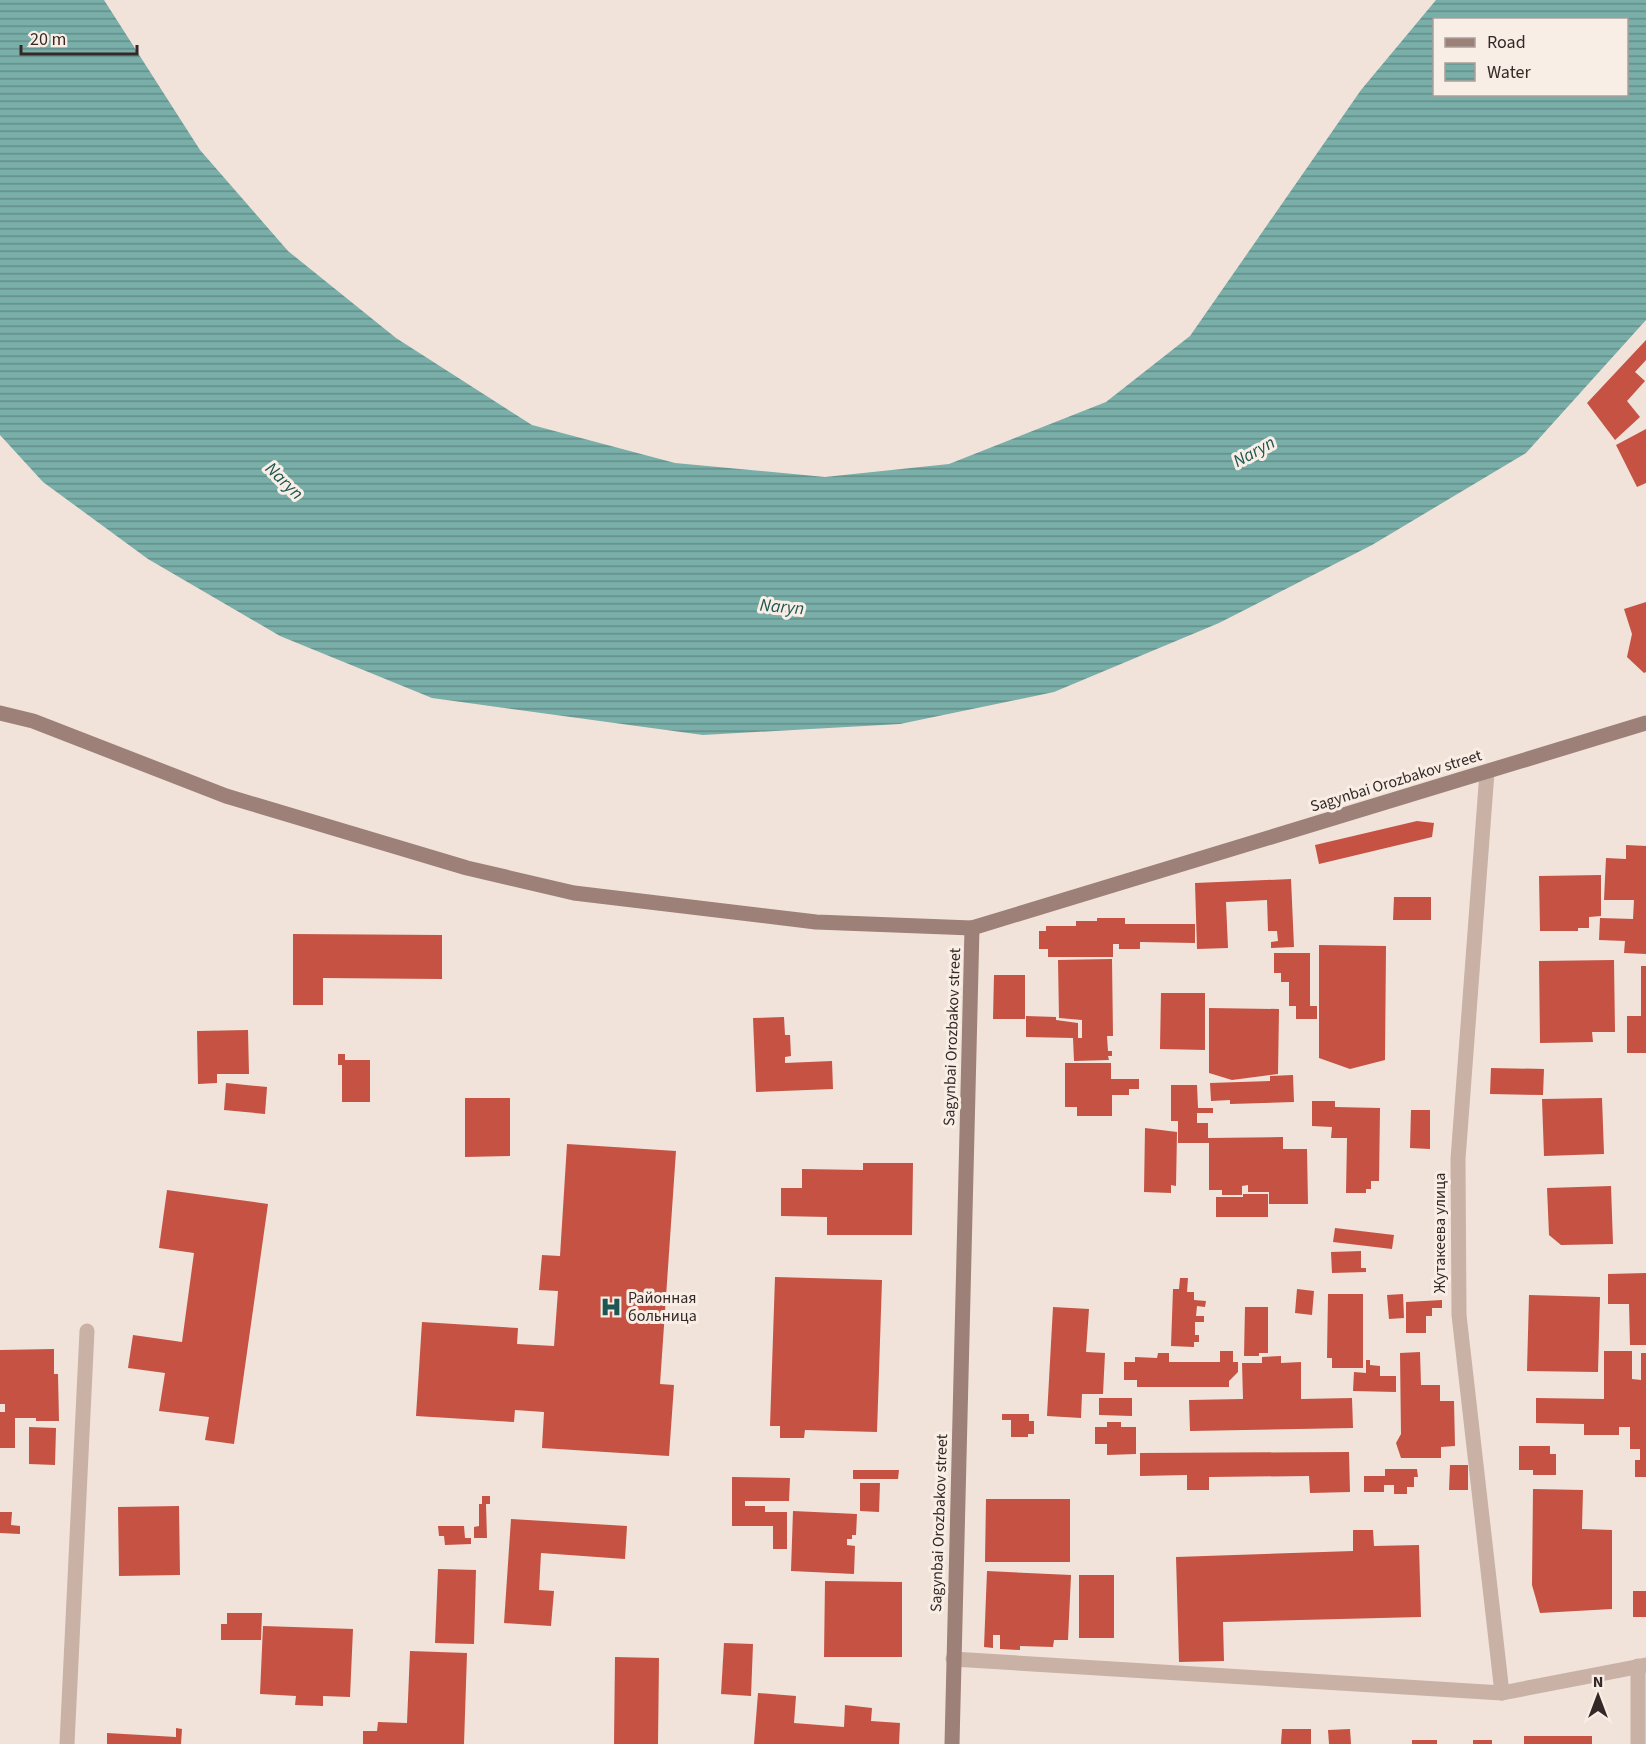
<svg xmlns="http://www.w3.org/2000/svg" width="1646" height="1744" viewBox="0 0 1646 1744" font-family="'Source Sans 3',sans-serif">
	<defs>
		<pattern id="water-rules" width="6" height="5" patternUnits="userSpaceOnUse" patternTransform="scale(1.5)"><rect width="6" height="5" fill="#79aea9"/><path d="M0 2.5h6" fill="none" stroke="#648e8a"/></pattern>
	</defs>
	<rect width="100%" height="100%" fill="#f1e3d9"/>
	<path fill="url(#water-rules)" fill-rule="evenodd" d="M0 0H104L200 150 288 251 396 338 532 425 675 463 825 477 949 464 1106 402 1190 336 1361 90 1436 0H1646V320L1526 453 1372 545 1219 623 1054 692 900 724 703 735 432 698 280 636 148 559 43 482 0 435ZM1434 20H1626V94H1434Z"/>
	<g fill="#c55243">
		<path d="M1646 340V360L1635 372 1645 381 1627 401 1640 417 1615 440 1587 403Z"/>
		<path d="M1646 429V483L1637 487 1616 445Z"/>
		<path d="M1646 602V672L1644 673 1627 657 1632 634 1624 609Z"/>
		<path d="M1417 821 1434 823 1432 837 1319 864 1315 845Z"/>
		<path d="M1626 845 1646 846V954L1624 953 1625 941 1599 940 1600 918 1633 919 1634 900H1604L1606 858 1626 859Z"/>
		<path d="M1601 875V916L1589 917V928H1578V931H1540L1539 876Z"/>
		<path d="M1291 879 1294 947 1271 948V942L1278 941 1277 931H1268L1267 900 1226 902 1228 948 1197 949 1195 883Z"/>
		<path d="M1394 897H1431V920H1393Z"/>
		<path d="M1097 918H1125V924H1195V943L1140 942V949H1119V944H1113V957H1048V949H1039V931H1046V926H1076V921H1097Z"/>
		<path d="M293 934 442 935V979L323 978V1005H293Z"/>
		<path d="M1319 945 1386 946 1385 1060 1350 1069 1319 1058Z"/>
		<path d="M1274 953H1310V1006H1317V1019H1296V1006H1289V982H1281V973H1274Z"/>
		<path d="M1112 959 1113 1036H1107L1108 1051H1112V1056H1108L1109 1060 1074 1061 1073 1038 1026 1037V1016L1056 1017V1020L1078 1023V1038H1082V1020L1059 1018 1058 960Z"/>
		<path d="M1614 960 1615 1032H1592L1593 1042 1540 1043 1539 961Z"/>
		<path d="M1641 966H1646V1053H1627V1016H1641Z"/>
		<path d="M994 975H1025V1019H993Z"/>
		<path d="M1161 993H1205V1050L1160 1049Z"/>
		<path d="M1209 1008 1279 1009 1278 1074 1232 1080 1209 1073Z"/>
		<path d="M784 1017 785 1035H790L791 1056 785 1057V1063L832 1061 833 1089 756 1092 753 1018Z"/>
		<path d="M248 1030 249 1074H217V1083L198 1084 197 1031Z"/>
		<path d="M338 1054H345V1060H370V1102H342V1065H338Z"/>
		<path d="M1065 1063H1111V1079H1139V1089H1129V1095H1112V1116H1077V1107H1065Z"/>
		<path d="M1491 1068 1544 1069 1543 1095 1490 1094Z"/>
		<path d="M1293 1075 1294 1102 1230 1104V1100L1211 1101 1210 1083 1270 1081V1076Z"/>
		<path d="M226 1083 267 1087 265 1114 224 1110Z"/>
		<path d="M1171 1085H1197L1198 1108H1213V1113H1197V1123H1208V1138L1283 1137V1149H1307L1308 1204H1269V1192H1248V1185L1242 1186V1195H1222V1190H1209V1143H1178V1121H1171Z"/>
		<path d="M465 1098H510V1156L465 1157Z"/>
		<path d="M1602 1098 1604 1154 1544 1156 1542 1099Z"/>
		<path d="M1312 1101H1335V1107L1380 1108 1379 1181H1371V1189H1366V1193H1346L1347 1138H1331L1332 1127 1312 1126Z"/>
		<path d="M1411 1110H1430V1149L1410 1148Z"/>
		<path d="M1145 1128 1177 1132 1176 1186 1171 1185V1193L1144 1192Z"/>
		<path d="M567 1144 676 1151 660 1384 674 1385 669 1456 542 1448 544 1412 515 1410 514 1422 416 1416 422 1322 518 1328 517 1344 554 1346 558 1291 539 1290 542 1255 560 1256Z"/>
		<path d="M863 1163H913L912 1235H827V1217L781 1216V1188H802V1169L863 1170Z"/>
		<path d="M1611 1186 1613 1244 1561 1245 1549 1235 1547 1188Z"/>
		<path d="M167 1190 268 1204 234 1444 205 1440 209 1417 159 1411 165 1373 128 1368 133 1335 182 1342 194 1253 159 1248Z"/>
		<path d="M1243 1194H1268V1217H1216V1197H1243Z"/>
		<path d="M1335 1228 1394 1235 1392 1249 1333 1242Z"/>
		<path d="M1361 1251V1268H1366V1272L1332 1273 1331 1252Z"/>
		<path d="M1646 1273V1345H1630L1629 1304H1608V1274Z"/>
		<path d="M775 1277 882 1280 877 1432 805 1430 804 1438H780V1426H770Z"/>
		<path d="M1180 1278H1188L1187 1292H1194V1300L1206 1301 1205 1307 1197 1306 1196 1316H1204V1322H1195V1335H1199V1342H1194V1347L1171 1346 1173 1289H1179Z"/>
		<path d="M1297 1289 1314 1291 1312 1315 1295 1313Z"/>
		<path d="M1328 1294H1363V1368H1332V1358H1327Z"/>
		<path d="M1403 1294 1404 1318 1389 1319 1387 1295Z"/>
		<path d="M1529 1295 1600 1297 1598 1372 1527 1371Z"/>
		<path d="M1442 1300V1308H1432V1316H1426V1333H1406V1302Z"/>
		<path d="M1053 1307 1089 1309 1086 1352 1105 1353 1103 1394H1082L1081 1418 1047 1416Z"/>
		<path d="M1245 1307H1268V1353H1259V1356H1244Z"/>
		<path d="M54 1349V1374H58L59 1421H36V1418H15V1448H0V1412H5V1404H0V1350Z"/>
		<path d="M1220 1351H1233V1362H1238V1372L1229 1381V1387H1137V1380H1124V1362H1135V1357L1157 1358 1158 1353H1169V1362H1220Z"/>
		<path d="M1604 1351H1632V1379L1641 1380V1353H1646V1477H1635V1460H1640V1449H1630V1427H1619V1435H1584V1424L1536 1423V1398L1604 1399Z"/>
		<path d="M1420 1352 1421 1385H1440V1401H1454L1455 1446 1441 1447V1458H1401L1396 1443 1401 1434 1400 1353Z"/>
		<path d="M1281 1356V1363L1301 1362V1399L1352 1398 1353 1428 1190 1431 1189 1400 1243 1399 1242 1363H1262V1357Z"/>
		<path d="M1366 1360H1370V1365L1380 1366V1376H1396V1392L1353 1391 1354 1372 1366 1373Z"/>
		<path d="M1099 1398H1132V1416L1099 1415Z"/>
		<path d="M1002 1414H1029V1421H1034V1434H1028V1437H1011V1420H1002Z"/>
		<path d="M1107 1422H1121V1427H1136V1454L1107 1455V1444H1095V1427H1107Z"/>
		<path d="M29 1427 56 1428 55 1465 29 1464Z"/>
		<path d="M1519 1446H1550V1454H1556V1475H1533V1470H1519Z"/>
		<path d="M1349 1452 1350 1492 1310 1493 1309 1476 1209 1477V1490H1187V1475L1140 1476V1453Z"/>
		<path d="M1450 1465H1468V1490H1449Z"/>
		<path d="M1385 1469H1417L1418 1477H1414V1487H1407V1494H1394V1485H1384V1492H1364V1476H1385Z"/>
		<path d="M853 1470H899L898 1479H853Z"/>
		<path d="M732 1477 790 1478 789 1501H745V1506H765V1512H787V1549H773V1526H732Z"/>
		<path d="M860 1483H880L879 1512 860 1511Z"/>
		<path d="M1533 1489 1583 1490 1582 1529 1612 1530V1609L1540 1613 1532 1585Z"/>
		<path d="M482 1496H490V1504H486L487 1538H474V1527L479 1526V1504H482Z"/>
		<path d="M986 1499H1070V1562H985Z"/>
		<path d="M179 1506 180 1575 119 1576 118 1507Z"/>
		<path d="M793 1511 857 1514 856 1535H852V1539H847V1545L855 1546 854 1574 791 1571Z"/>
		<path d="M0 1512H12L11 1525 20 1526V1534L0 1533Z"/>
		<path d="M511 1519 627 1526 625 1559 541 1553 539 1590 554 1591 551 1626 504 1623Z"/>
		<path d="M438 1526H464L465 1538H471V1544L445 1545 444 1536H439Z"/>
		<path d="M1353 1530H1373L1374 1546 1419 1545 1421 1617 1223 1622 1224 1661 1179 1662 1176 1557 1353 1551Z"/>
		<path d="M438 1569 476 1570 474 1644 435 1643Z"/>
		<path d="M987 1571 1071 1575 1068 1640H1054L1053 1647 1020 1646V1650L1000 1649V1635H993V1648L984 1647Z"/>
		<rect x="1079" y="1575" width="35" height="63"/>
		<path d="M825 1581 902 1582V1657H824Z"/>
		<rect x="1633" y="1591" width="13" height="26"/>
		<path d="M227 1613H262L261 1640H221V1624H227Z"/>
		<path d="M263 1626 353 1629 350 1697 323 1696V1706L295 1705 296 1696 260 1694Z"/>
		<path d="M724 1643 753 1644 751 1696 721 1694Z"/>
		<path d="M410 1651 467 1653 464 1744H363V1731H377L378 1722 407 1723Z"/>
		<path d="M615 1657 659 1658 658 1744H614Z"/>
		<path d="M758 1693 796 1696 794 1723 844 1727 845 1705 872 1708 871 1721 900 1723 899 1744H754Z"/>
		<path d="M176 1728 182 1729 181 1744H107V1733L176 1737Z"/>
		<path d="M1282 1729H1311V1744H1281Z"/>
		<path d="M1350 1729 1351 1744H1329L1328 1730Z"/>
		<rect x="1524" y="1736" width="68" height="8"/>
		<rect x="1412" y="1740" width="25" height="4"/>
		<rect x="1473" y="1740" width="19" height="4"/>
	</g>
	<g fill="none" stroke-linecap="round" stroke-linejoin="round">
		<g stroke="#c9b1a6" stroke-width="15">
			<path d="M1487 772 1458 1159 1459 1315 1502 1693"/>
			<path d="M953 1659 1502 1693 1646 1665"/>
			<path d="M1638 1666V1744"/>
			<path d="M67 1744 87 1331"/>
		</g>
		<g stroke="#9d8077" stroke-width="15">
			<path d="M0 713 33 721 226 796 467 868 574 893 816 922 972 928"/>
			<path d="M952 1744 972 928 1646 723"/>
		</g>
	</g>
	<defs>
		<symbol id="hospital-bare" viewBox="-9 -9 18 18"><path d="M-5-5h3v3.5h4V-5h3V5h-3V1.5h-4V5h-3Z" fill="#1d5652" stroke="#f9eee6" stroke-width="2.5" paint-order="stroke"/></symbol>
	</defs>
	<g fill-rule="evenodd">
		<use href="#hospital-bare" x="596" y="1292" width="30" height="30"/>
	</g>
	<g text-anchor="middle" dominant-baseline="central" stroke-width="6" stroke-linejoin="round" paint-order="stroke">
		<g font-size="16" fill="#352927" stroke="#f9eee6">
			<text transform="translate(1396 781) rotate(-17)">Sagynbai Orozbakov street</text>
			<text transform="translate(952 1037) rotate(-88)">Sagynbai Orozbakov street</text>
			<text transform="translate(1440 1233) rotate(-90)">Жутакеева улица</text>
			<text transform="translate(939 1523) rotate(-88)">Sagynbai Orozbakov street</text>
		</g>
		<g font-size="16" fill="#352927" stroke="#f9eee6" text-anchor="start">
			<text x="628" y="1298">Районная<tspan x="628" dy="18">больница</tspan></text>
		</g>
		<g font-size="18" font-style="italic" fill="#1d5652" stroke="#f9eee6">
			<text transform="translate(1254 452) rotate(-29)">Naryn</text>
			<text transform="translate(284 481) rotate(44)">Naryn</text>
			<text transform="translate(782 607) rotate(5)">Naryn</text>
		</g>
	</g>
	<rect x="1433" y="18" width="195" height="78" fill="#f9eee6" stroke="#ab9f9a" stroke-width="1.5"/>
	<rect x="1445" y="38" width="30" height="9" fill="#9d8077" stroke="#ab9f9a" stroke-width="1.5"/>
	<text x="1487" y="48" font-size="18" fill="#352927">Road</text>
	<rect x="1445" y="63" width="30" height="18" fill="url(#water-rules)" stroke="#ab9f9a" stroke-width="1.5"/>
	<text x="1487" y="78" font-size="18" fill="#352927">Water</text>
	<g transform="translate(1598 1696)" stroke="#f9eee6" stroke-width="4.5" paint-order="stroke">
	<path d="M0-4.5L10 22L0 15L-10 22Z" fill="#352927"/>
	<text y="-9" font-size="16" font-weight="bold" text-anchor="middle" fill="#352927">N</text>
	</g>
	<path d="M21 45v9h116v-9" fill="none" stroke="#352927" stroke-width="3"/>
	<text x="30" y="45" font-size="18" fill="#352927" stroke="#f9eee6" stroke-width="4.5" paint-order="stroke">20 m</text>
</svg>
